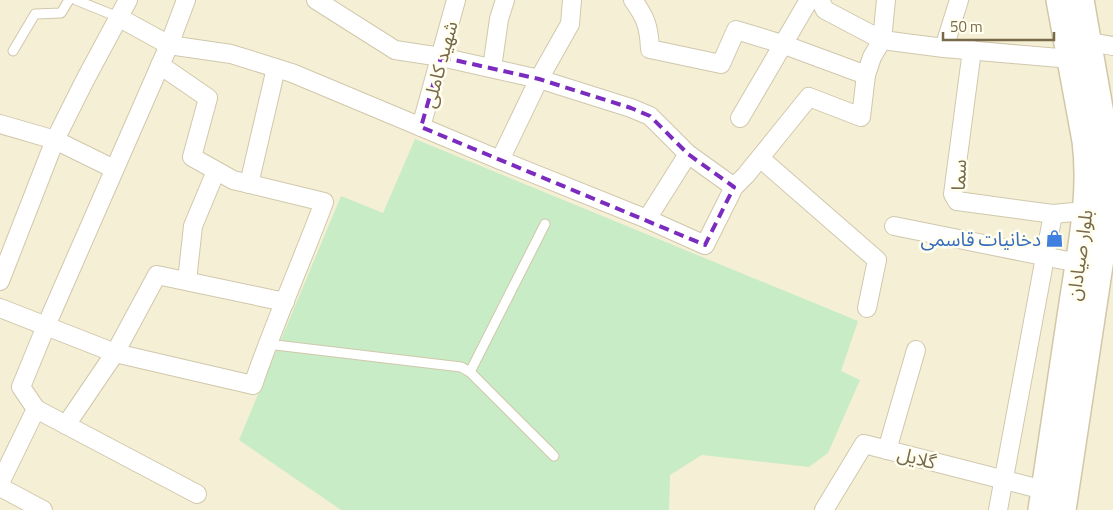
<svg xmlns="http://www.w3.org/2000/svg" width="1113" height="510" viewBox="0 0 1113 510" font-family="'Titillium Web','Noto Sans Arabic',sans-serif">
	<rect width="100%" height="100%" fill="#fdfce7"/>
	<rect fill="#f5f0d5" x="0" y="0" width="1113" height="510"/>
	<path fill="#c8ecc5" d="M415 139 858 321 841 371 860 380 828 453 809 467 702 455 670 475 669 510H341L239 440 341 196 383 213Z"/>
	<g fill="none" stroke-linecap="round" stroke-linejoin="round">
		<defs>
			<g id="service">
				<path d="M76 0 118 17"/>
				<path d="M13 51 35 14 61 13 69 0"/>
				<path d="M267 344 461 367 470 372 554 456"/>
				<path d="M470 372 545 224"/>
			</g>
			<g id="minor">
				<path d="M316 0 395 50 441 57 539 79 631 108 650 116 688 154 734 187"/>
				<path d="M633 0C646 18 649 27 650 49L721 64 736 30 782 44 866 75"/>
				<path d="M820 0 825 10 882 40 944 48 1071 59"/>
				<path d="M118 17 169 45 186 0"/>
				<path d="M1089 42 1113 46"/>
				<path d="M944 48 959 0"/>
				<path d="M972 50 953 194 957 201 1053 214 1085 211"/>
				<path d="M492 68 499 19 505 0"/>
				<path d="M740 118 809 0"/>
				<path d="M0 124 55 140 114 169"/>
				<path d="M421 127 456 0"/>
				<path d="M760 158 877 260 867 308"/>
				<path d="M500 160 539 79 570 24 572 0"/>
				<path d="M249 184 276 68"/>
				<path d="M647 219 688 154"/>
				<path d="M894 226 1078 263"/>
				<path d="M0 281 55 140 85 80 128 0"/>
				<path d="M187 281 193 226 216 171"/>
				<path d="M0 308 115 353 253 385C274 323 301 264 324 202L233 180 192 157 208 98 160 65"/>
				<path d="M36 409 197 494"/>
				<path d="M66 425 115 353 157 275 285 302"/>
				<path d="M887 450 916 350"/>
				<path d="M0 483 36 409 21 387 46 326 169 45 231 54 292 73 500 160 647 219 705 245 734 187 746 175 809 97 861 117 866 75 872 57 882 40 886 0"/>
				<path d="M0 487 43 510"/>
				<path d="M824 510 864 444 1044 490"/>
				<path d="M998 510 1053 214"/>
			</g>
			<g id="secondary">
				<path d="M1041 510C1051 441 1062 372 1072 303 1080 250 1092 195 1085 141L1059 0"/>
				<path d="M1063 510 1105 232 1109 159 1081 0"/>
			</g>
		</defs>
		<use href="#service" stroke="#d0c7ac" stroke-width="11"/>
		<use href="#minor" stroke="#d0c7ac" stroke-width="20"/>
		<use href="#secondary" stroke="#d1c7a8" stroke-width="28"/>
		<use href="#service" stroke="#fff" stroke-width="9"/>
		<use href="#minor" stroke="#fff" stroke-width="18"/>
		<use href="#secondary" stroke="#fff" stroke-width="25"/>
	</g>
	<path fill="none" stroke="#7b2cbf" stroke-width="4" stroke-dasharray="10 6" stroke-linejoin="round" d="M441 57 539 79 631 108 650 116 688 154 734 187 705 245 421 127Z"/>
	<defs>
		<symbol id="shop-bare" viewBox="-9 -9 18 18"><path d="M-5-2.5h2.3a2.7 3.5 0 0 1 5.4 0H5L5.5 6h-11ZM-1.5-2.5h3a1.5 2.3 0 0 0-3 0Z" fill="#3f7fe0" stroke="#fffeef" stroke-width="2.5" paint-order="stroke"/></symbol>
	</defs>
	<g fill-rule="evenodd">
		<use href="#shop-bare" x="1042" y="226" width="25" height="25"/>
	</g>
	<g text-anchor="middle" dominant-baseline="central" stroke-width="5" stroke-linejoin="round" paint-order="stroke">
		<g font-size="19" fill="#78694a" stroke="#fffeef">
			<text transform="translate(439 64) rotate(-75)">شهید کاملی</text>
			<text transform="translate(958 175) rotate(-87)">سما</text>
			<text transform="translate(1079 255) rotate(-82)">بلوار صیادان</text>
			<text transform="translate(917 457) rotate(15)">گلایل</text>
		</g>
		<g font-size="19" fill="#366cbe" stroke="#fffeef" text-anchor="end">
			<text x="1041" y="238">دخانیات قاسمی</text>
		</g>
	</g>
	<path d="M943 32v8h111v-8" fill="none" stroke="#78694a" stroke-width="2.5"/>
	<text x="950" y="32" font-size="15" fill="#78694a" stroke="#fffeef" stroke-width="4" paint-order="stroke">50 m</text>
</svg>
